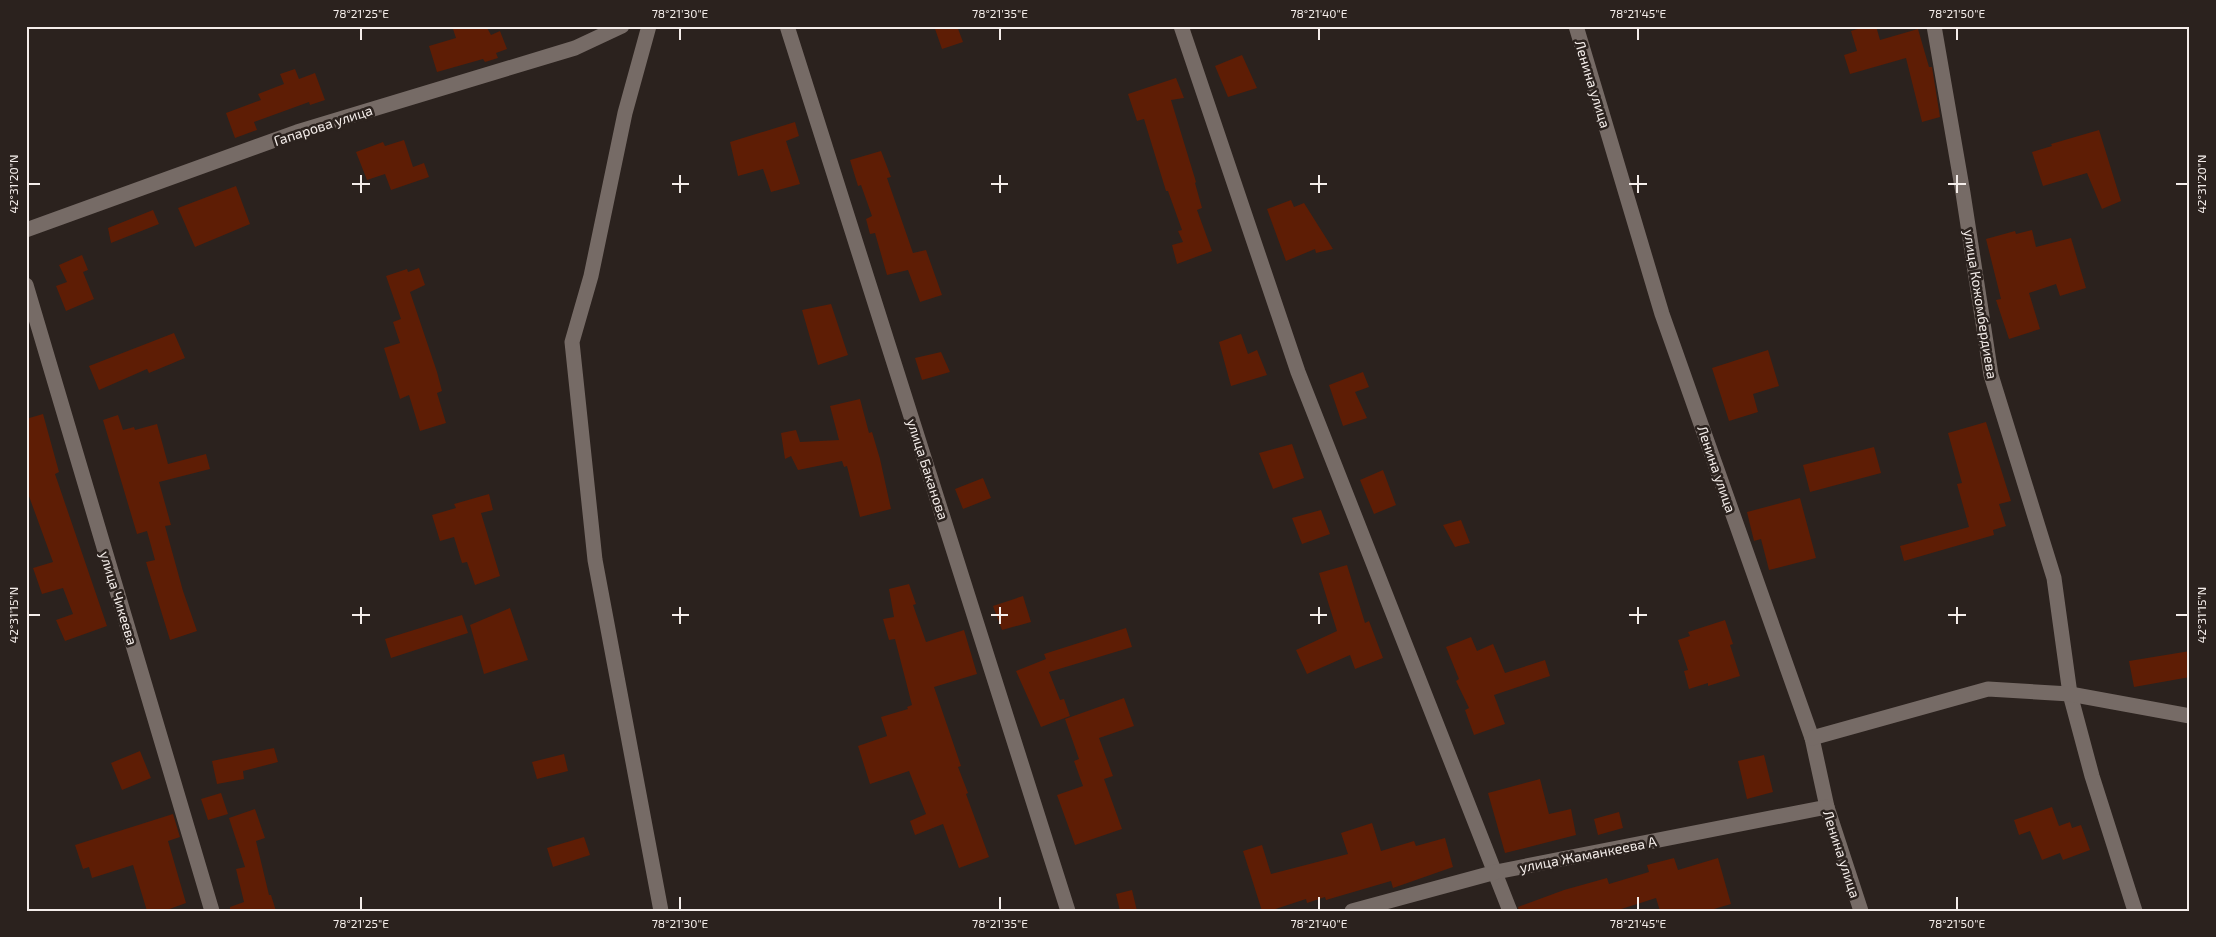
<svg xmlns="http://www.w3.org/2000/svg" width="2216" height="937" viewBox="0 0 2216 937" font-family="'Exo 2',sans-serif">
	<rect width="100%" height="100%" fill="#2b221e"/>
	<g fill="#5e1d05">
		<path d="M452 26H486L491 35 500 31 507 49 496 53 498 58 485 62 483 59 437 72 429 46 456 38Z"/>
		<path d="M934 26H957L963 42 942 49Z"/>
		<path d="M1867 26H1876L1880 40 1918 29 1929 67H1932L1940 117 1922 122 1906 58 1850 74 1844 55 1857 51 1851 31Z"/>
		<path d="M1242 55 1257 88 1228 97 1215 66Z"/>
		<path d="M295 69 299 79 315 73 325 100 310 105 309 102 254 122 257 130 235 138 226 113 261 100 258 94 284 84 280 74Z"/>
		<path d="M1176 78 1184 98 1171 100 1196 182 1195 183 1202 208 1197 210 1212 251 1177 264 1172 245 1183 242 1178 231 1182 230 1168 191H1166L1144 119 1137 121 1128 94Z"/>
		<path d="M795 122 799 136 786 141 800 184 771 192 763 169 738 176 730 142Z"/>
		<path d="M2099 130 2121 201 2102 209 2087 173 2043 186 2032 152 2052 146 2051 144Z"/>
		<path d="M404 140 413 167 424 163 429 177 391 190 385 174 367 180 356 152 383 142 385 146Z"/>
		<path d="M881 151 891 177 887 178 913 253 926 250 942 295 920 302 908 270 887 275 875 233 870 234 866 219 872 216 861 185 858 186 850 160Z"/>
		<path d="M236 186 250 224 195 247 178 208Z"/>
		<path d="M1291 200 1294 207 1304 203 1333 249 1316 253 1315 249 1286 261 1267 209Z"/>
		<path d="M153 210 159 224 111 243 108 228Z"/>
		<path d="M2032 230 2036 247 2071 238 2086 288 2060 296 2056 284 2029 293 2040 329 2009 339 1996 300 2001 299 1986 239 2015 231 2016 234Z"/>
		<path d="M82 255 88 270 83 272 94 299 66 311 56 286 67 282 59 265Z"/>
		<path d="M419 268 425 285 410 292 437 372 442 391 437 393 446 423 420 431 409 395 400 399 384 348 400 343 393 322 401 319 386 276 407 269 408 272Z"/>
		<path d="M831 304 848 355 818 365 802 310Z"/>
		<path d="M174 333 185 358 149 373 147 369 99 390 89 366Z"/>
		<path d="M1241 334 1248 354 1257 350 1267 375 1231 386 1219 342Z"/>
		<path d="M1768 350 1779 386 1753 394 1758 412 1729 421 1712 368Z"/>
		<path d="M941 352 950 372 922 380 915 358Z"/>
		<path d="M1363 372 1369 387 1355 392 1367 418 1343 426 1329 385Z"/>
		<path d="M860 399 869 433 872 432 880 459 891 509 860 517 847 466 844 467 842 461 798 470 791 456 785 459 781 433 796 430 800 442 839 440 830 406Z"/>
		<path d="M43 414 59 472 55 474 107 626 65 641 56 620 73 614 63 588 42 594 33 568 53 562 26 488V419Z"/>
		<path d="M118 415 123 430 134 427 135 430 157 424 168 464 206 454 210 469 159 482 171 525 165 526 183 591 197 631 170 640 146 562 155 560 147 531 137 534 103 420Z"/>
		<path d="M1986 422 2011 501 1999 504 2006 526 1993 530 1994 535 1904 561 1900 546 1969 527 1957 484 1962 483 1948 433Z"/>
		<path d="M1292 444 1304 478 1273 489 1259 453Z"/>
		<path d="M1874 447 1881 473 1810 492 1803 465Z"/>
		<path d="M1383 470 1396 505 1374 514 1360 480Z"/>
		<path d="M983 478 991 498 963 509 955 489Z"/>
		<path d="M489 494 493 510 481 513 500 576 475 585 467 562 462 563 454 537 440 541 432 515 456 508 454 504Z"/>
		<path d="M1800 498 1816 558 1769 570 1761 539 1754 541 1747 512Z"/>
		<path d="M1321 510 1330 534 1302 544 1292 518Z"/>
		<path d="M1461 520 1470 543 1455 547 1443 525Z"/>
		<path d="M1347 565 1365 623 1369 621 1383 658 1355 669 1350 655 1307 674 1296 650 1337 631 1319 573Z"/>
		<path d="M909 584 916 604 913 605 926 642 964 630 977 674 934 687 961 766 958 767 968 793 966 794 989 857 959 868 943 824 915 835 910 821 926 814 909 771 870 784 858 746 887 736 881 717 908 709 907 707 912 705 895 639 889 640 883 619 894 617 889 589Z"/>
		<path d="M1023 596 1031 622 1002 630 993 606Z"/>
		<path d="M510 608 528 660 484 674 470 625Z"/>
		<path d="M462 615 468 633 391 658 385 639Z"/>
		<path d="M1725 620 1733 644 1730 645 1740 676 1708 686V683L1689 689 1684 671 1688 670 1678 640 1690 636 1688 632Z"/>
		<path d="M1126 628 1132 647 1049 672 1060 700 1064 699 1070 716 1041 727 1016 671 1046 659 1044 654Z"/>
		<path d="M1471 637 1477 651 1493 644 1505 673 1545 660 1550 676 1494 695 1505 724 1474 735 1465 710 1469 708 1456 681 1459 679 1446 647Z"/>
		<path d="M2190 651V677L2134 687 2129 661Z"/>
		<path d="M1124 698 1134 726 1099 738 1113 776 1104 779 1122 829 1075 845 1057 795 1083 786 1074 761 1079 759 1065 719Z"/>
		<path d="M274 748 278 762 243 771 244 779 217 784 212 761Z"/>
		<path d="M140 751 151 778 122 790 111 763Z"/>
		<path d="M564 754 568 771 537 779 532 762Z"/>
		<path d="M1764 755 1773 792 1747 799 1738 761Z"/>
		<path d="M1540 779 1549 814 1571 809 1576 835 1505 853 1488 793Z"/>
		<path d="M221 793 228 814 208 820 201 799Z"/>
		<path d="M2052 807 2059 826 2070 822 2072 828 2081 825 2090 850 2063 860 2060 853 2042 860 2030 831 2019 835 2014 820Z"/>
		<path d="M255 809 265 838 256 841 269 895H271L276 911H230V907L244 902 236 869 245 867 229 818Z"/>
		<path d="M1619 812 1623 828 1598 835 1594 819Z"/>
		<path d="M173 814 180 837 168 841 186 903 164 911H147L133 865 92 878 89 867 83 869 75 845Z"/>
		<path d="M1372 823 1381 851 1414 841 1416 846 1445 838 1453 867 1393 888 1391 881 1326 900 1325 897 1307 903 1306 899 1269 911H1262L1243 851 1262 845 1271 874 1348 854 1341 833Z"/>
		<path d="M584 837 590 855 553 867 547 848Z"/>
		<path d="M1674 858 1678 870 1718 858 1731 904 1707 911H1660L1656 898 1615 911H1519L1518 907 1564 890 1607 878 1609 884 1649 872 1647 865Z"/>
		<path d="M1132 890 1137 911H1120L1116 894Z"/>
	</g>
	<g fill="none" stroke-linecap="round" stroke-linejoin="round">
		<g stroke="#766b66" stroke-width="15">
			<path d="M649 26 625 113 591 276 572 342 595 560 661 911"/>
			<path d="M787 26 1068 911"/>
			<path d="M1181 26 1298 372 1510 911"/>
			<path d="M1576 26 1662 314 1812 738 1827 807 1861 911"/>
			<path d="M1934 26 1963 193 1991 375 2054 578 2070 694 2092 776 2135 911"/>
			<path d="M26 230 297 132 575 48 622 26"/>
			<path d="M26 285 212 911"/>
			<path d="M1812 738 1988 689 2070 694 2190 716"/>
			<path d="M1352 911 1496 872 1827 807"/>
		</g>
	</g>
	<path fill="none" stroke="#f4edea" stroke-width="2" d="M361 28V40M680 28V40M1000 28V40M1319 28V40M1638 28V40M1957 28V40M361 175V193M680 175V193M1000 175V193M1319 175V193M1638 175V193M1957 175V193M28 184H40M352 184H370M672 184H689M991 184H1008M1310 184H1327M1629 184H1647M1948 184H1966M2176 184H2188M361 607V624M680 607V624M1000 607V624M1319 607V624M1638 607V624M1957 607V624M28 615H40M352 615H370M672 615H689M991 615H1008M1310 615H1327M1629 615H1647M1948 615H1966M2176 615H2188M361 897V910M680 897V910M1000 897V910M1319 897V910M1638 897V910M1957 897V910"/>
	<g text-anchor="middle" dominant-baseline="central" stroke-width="5" stroke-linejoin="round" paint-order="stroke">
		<g font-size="14" fill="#f4edea" stroke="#2b221e">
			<text transform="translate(1593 84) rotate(73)">Ленина улица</text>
			<text transform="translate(323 125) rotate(-18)">Гапарова улица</text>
			<text transform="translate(1981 304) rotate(81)">улица Кожомбердиева</text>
			<text transform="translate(928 469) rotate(72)">улица Баканова</text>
			<text transform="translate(1717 469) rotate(71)">Ленина улица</text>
			<text transform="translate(119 598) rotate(73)">улица Чикеева</text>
			<text transform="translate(1588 854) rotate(-11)">улица Жаманкеева А</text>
			<text transform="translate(1842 854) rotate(72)">Ленина улица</text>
		</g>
	</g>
	<rect width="2216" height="937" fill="none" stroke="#2b221e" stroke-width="55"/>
	<rect x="28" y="28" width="2160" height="882" fill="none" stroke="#f4edea" stroke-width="2"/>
	<g font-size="12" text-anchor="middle" fill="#f4edea">
		<text x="361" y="18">78°21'25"E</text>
		<text x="680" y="18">78°21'30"E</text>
		<text x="1000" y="18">78°21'35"E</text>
		<text x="1319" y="18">78°21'40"E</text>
		<text x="1638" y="18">78°21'45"E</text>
		<text x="1957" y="18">78°21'50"E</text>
		<text transform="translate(14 184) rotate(-90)" y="4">42°31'20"N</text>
		<text transform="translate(2202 184) rotate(-90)" y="4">42°31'20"N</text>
		<text transform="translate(14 615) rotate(-90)" y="4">42°31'15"N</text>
		<text transform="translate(2202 615) rotate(-90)" y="4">42°31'15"N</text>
		<text x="361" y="928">78°21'25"E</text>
		<text x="680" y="928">78°21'30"E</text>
		<text x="1000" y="928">78°21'35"E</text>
		<text x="1319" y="928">78°21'40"E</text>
		<text x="1638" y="928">78°21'45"E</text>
		<text x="1957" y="928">78°21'50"E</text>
	</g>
</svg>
